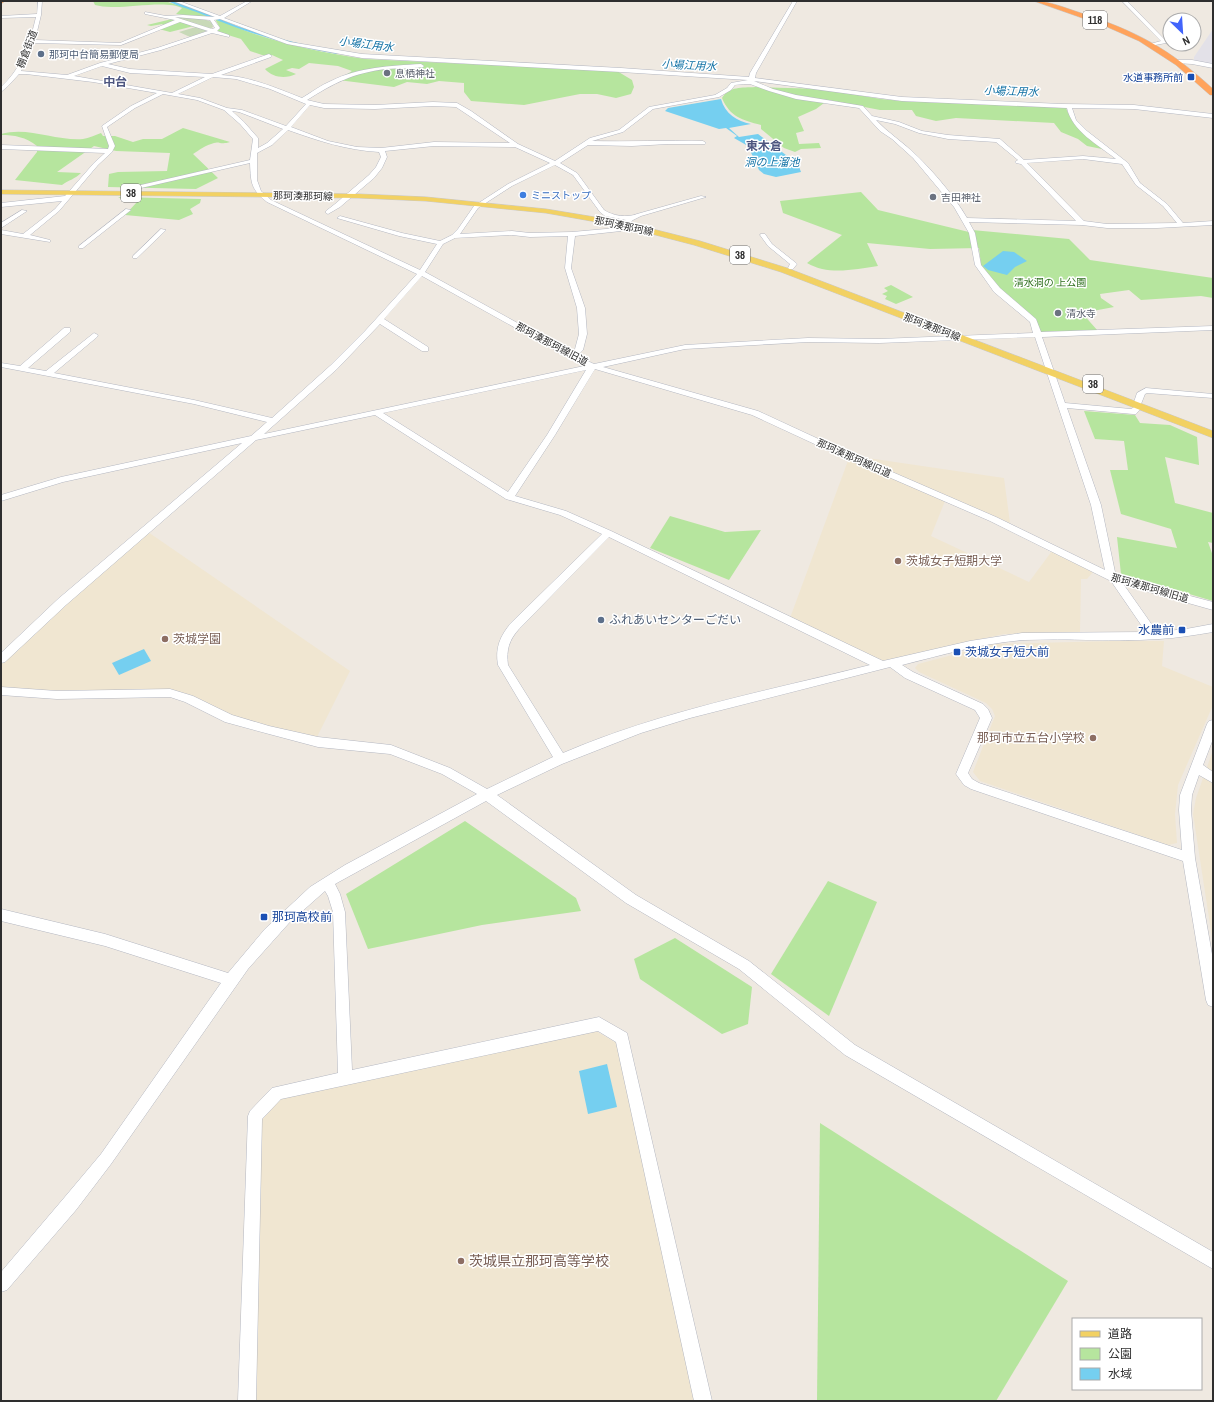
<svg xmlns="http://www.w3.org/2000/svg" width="1214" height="1402" viewBox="0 0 1214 1402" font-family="'Archivo Narrow','Noto Sans JP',sans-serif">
	<rect width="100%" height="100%" fill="#efe9e1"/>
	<path fill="#e3e1e8" d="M1213 29V65L1194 61V57Z"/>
	<g fill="#f0e6d1">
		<path d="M854 456 1004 478 1010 523 947 496 931 536 1029 582 1052 551 1093 572 1087 579H1081L1080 632 1004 634 882 661 790 618 849 458Z"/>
		<path d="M148 532 350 671 317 737 281 731 240 719 205 704 190 695 169 690H32L1 687V664L55 613Z"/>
		<path d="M1113 641H1164L1162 666 1213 687V705L1178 785 1175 814 1177 843 1168 845 980 781 973 772 995 716 992 709 986 703 919 672 915 668 918 664 994 644Z"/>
		<path d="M1213 750V944L1193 814 1196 798Z"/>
		<path d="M596 1031 618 1044 695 1401H255L260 1122 280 1099Z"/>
	</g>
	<g fill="#b6e59e">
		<path d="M93 1H165L208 15 205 17 176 14 182 8C168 0 128 8 111 7 105 7 100 6 95 5Z"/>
		<path d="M172 19 194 26 170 32 159 29 163 24 151 26 147 25Z"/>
		<path d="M215 19H217C265 41 313 51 365 59L617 71 632 80 634 87 631 94 616 98 597 94H580L524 105 471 101 464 92V83L439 81 427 84 407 82 394 87 338 80 352 71 338 66 309 63 299 69 292 68 286 70 296 74C286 79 273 78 265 69L283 60 272 55H262L250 51 241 39 215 31 220 28Z"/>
		<path d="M755 87 823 89 881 99 903 101 1066 108C1075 130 1089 137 1107 150L1087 146 1078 139 1061 132 1054 123 956 118 936 121 916 116 912 110H880L828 100 816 109 798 117 804 131 796 133 799 144 819 143 821 148 801 149 795 152 784 148 761 129V125C742 120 730 117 722 98 729 86 742 88 755 87Z"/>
		<path d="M183 128 230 142C221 145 219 141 214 143 206 145 199 150 193 154L218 178 196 189 108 187 109 174 118 172 167 171 170 153 116 151 94 146 57 172 81 173C75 179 69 180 62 185L15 180 37 152V146C26 137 14 135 1 135V134C28 126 55 141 83 139 89 138 95 135 101 133L103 136H115L133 142 143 139H162Z"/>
		<path d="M861 192 878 210 973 233 972 230 1069 239 1090 260 1213 278V298L1201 296 1141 300 1129 290 1100 294 1101 298 1114 307 1082 313 1098 331 1041 332 998 293 981 265 979 248 930 249 867 243 878 266C855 269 829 276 807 263L842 235 783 213 780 201Z"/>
		<path d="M118 197 201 199 200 203 190 209 193 214 179 220 125 215 137 202 124 200Z"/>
		<path d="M891 285 913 297 896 304 885 299 887 296 882 294 888 291 884 288Z"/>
		<path d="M1084 411 1135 415 1140 423 1170 425 1197 437 1199 465 1165 457 1175 503 1213 513V543L1208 542 1213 556V601L1121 574 1117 537 1177 548 1171 529 1121 514 1110 470H1128L1124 441 1095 439Z"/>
		<path d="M670 516 725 532 761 530 729 580 650 548Z"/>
		<path d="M465 821 576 898 581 911 482 925 368 949 346 894Z"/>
		<path d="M828 881 877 902 829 1016 771 974Z"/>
		<path d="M675 938 752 987 748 1024 722 1034 640 979 634 959Z"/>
		<path d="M820 1123 1068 1281 996 1401H817Z"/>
	</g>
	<path fill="#c8d9b8" d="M173 17H197L212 22 213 27 207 31 190 37 179 32 199 26Z"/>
	<g fill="#75cff0">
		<path d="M721 99C725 114 737 121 751 124L729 128 739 137 758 134 798 164 801 172 776 177 764 174 759 170 748 146 734 138 737 136 726 128 719 129 665 111 668 108Z"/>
		<path d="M1003 251 1014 252 1027 261 1015 267 1007 275 988 270 983 266Z"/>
		<path d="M144 649 151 661 119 675 112 663Z"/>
		<path d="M607 1064 617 1107 588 1114 579 1071Z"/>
	</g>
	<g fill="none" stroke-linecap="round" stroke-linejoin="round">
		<path fill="#75cff0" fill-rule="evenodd" d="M168 1 181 3 237 26 269 36 339 53 337 54C289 46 244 32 199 13 189 9 177 6 168 1Z"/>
		<defs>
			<g id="minor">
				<path d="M38 1H42L41 15 35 40 120 43 175 20 145 14V12L166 16 183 15 215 17 173 1H179L220 16 247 1H252L224 18 290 42 362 54 621 68 749 77 750 73 793 1H797L756 73 755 78 902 97 1062 104 1134 105 1213 114V118L1134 109 1072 108 1076 120 1087 131 1128 163 1140 183 1167 204 1183 223 1213 221V225L1157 228H1107L1082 225 969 222 975 233 981 265 1000 288 1036 319 1041 332 1213 326V330L1042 337 1065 403 1131 409 1138 405 1142 407 1136 414H1133L1067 408 1101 505 1115 572 1118 577 1213 602V610L1124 585 1157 632 1186 629 1213 624V632C1195 635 1177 638 1159 639 1114 642 1069 638 1024 640 983 643 942 655 902 665L913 672 983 704 988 709 992 718 968 773 972 779 979 783 1182 850 1179 810 1180 795 1207 724 1209 721 1213 720V739L1203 765 1213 772V783L1199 775 1192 795 1191 810 1195 858 1213 960V1007L1208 1005 1206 1000 1183 861 971 789 964 785 956 774 980 718 975 710 905 678 890 667 690 718 641 733 562 764 497 795 636 895 749 961 855 1045 1213 1252V1269L845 1055 739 969 626 903 486 801 335 884 340 894 345 912 352 1070 599 1017 627 1033 712 1401H694L616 1042 598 1031 281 1099 262 1119 256 1401H238L248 1116 250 1111 272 1088 338 1073 333 912 328 896 325 891 289 923 248 969 111 1164 76 1210 7 1290 1 1292V1272L64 1198 101 1154 221 983 105 946 1 921V909L105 934 228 973 265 929 310 887 345 865 477 794 442 774 390 754 318 747 269 734 225 722 185 702 170 697 57 699 1 695V687L57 691 170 689 193 696 232 715 269 726 318 737 391 745 450 768 487 789 553 757 498 665C495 648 500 636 511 623L602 534 560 515 506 499 375 415 256 440 66 605 5 662 1 663V653L58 599 242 443 63 482 1 501V495L61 477 251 436 267 422 194 404 1 367V363L20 366 64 328H70V332L28 368 46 371 94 333 98 335 97 337 54 373 194 400 272 418 331 365 365 331 417 274 267 202C251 189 251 184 250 163L128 191V189L132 187 250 160 253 139 240 124 224 110 197 100 163 94 135 108 107 127 115 146 112 152 98 165 59 211 30 235 50 240V242L1 234V230L23 234 55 209 62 201 1 207V203L65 196 94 163 105 153 1 149V145L108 149 109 146 102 126 131 106 157 93 93 82 26 74H19L8 86 1 92V87C22 68 30 43 36 17L1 18V16L37 14ZM175 17 210 20 215 28 212 29ZM220 19 287 44 362 58 621 72 748 80 731 83 727 88 715 95 649 107 619 130 590 138 555 161 518 144 471 111 457 103 433 102 375 105 324 104 307 100C334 83 353 73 386 69 398 68 411 69 423 67L424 66 421 64C390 66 359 67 331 81 321 85 312 92 302 98 276 88 249 76 221 75L271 57 272 56 269 54 212 74 130 69 108 64 161 50 212 33 229 37V35L217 31 220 28 214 20ZM180 22 208 31 157 48 100 63 67 75 21 71 34 43 121 45ZM102 66 130 73 205 77 172 93 74 76ZM213 77 236 79 270 89 306 104 286 126 242 110 227 108 200 98 178 94ZM754 81 902 101 1067 108C1072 131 1098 145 1116 159L1083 156 1024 160 1000 139 948 135 922 131 899 122 872 116 863 106 796 95 773 89ZM744 84H750L769 91 796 99 859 108 880 131 892 139 913 158 954 207 969 233 975 265 994 292 1030 322 1033 333 879 339 808 338 685 345 594 364 577 356 583 350 587 334 585 308 571 268 575 236 621 231 633 220 641 216 706 197 701 196 637 214C627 218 613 216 604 210L577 173 560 163 588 145 632 146 668 144H705L706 143 703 141C666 140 629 142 592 141L623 132 653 109 719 97 731 90 735 85ZM310 105 324 108 375 109 433 106 456 107 510 143 434 142 381 148 357 147 328 141 291 127ZM232 111 239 112 283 129 267 143 258 148V138L244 122ZM876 120 895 124 919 133 948 139 996 142 1018 160 1015 162 1016 163 1021 164 1076 221 967 218C955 197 933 171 916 155 903 142 888 133 876 120ZM288 130C319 141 346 150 379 152L381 157 376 167 369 175 335 204 326 211V213L328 214 340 207 374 178 382 168 387 157 385 151 434 146 515 147 550 163 508 184 474 206 458 229 452 235 440 241 402 233 340 216 337 218 399 236 437 244 420 270 271 200 261 191 257 180V153L272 145ZM1083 159 1122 164 1136 185 1163 206 1177 223 1107 224 1084 221 1027 163ZM555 165 573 175 600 212 605 216 626 220 617 228 572 232 530 233 512 231 460 234 478 208 512 186ZM512 235 530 237 568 236 565 268 577 308 579 334 575 349 572 353 425 272 443 244 455 238ZM422 276 584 366 264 434 337 369 380 324 422 351H428V347L384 319ZM1035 337 1091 505 1105 570 996 517 853 455 758 411 603 367 685 349 808 342 879 343ZM595 369 752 415 847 459 990 521 1111 581 1146 632 1022 633 970 641 883 661 611 531 566 511 515 496 555 435ZM586 370 547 435 508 492 383 413ZM609 537 870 665C767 691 661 711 563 753L508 665C506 650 509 640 519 629Z"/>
				<path d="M1122 1H1127L1166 41V43L1150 46V44L1161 41Z"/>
				<path d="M1178 60H1192L1213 64V68L1192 64 1176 63V61Z"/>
				<path d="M126 209 131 210 83 248H79V246Z"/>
				<path d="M22 210 27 211 1 228V223Z"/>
				<path d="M161 229 166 230 137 258H133V256Z"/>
				<path d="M761 234H765L772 244 796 263 797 264 793 269H789L788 268 790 264 768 246 760 235Z"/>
				<path d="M1146 388 1213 394V398L1147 393 1145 394 1141 404H1135L1134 402 1137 393Z"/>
			</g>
			<path id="major" d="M1 190 359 194 426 197 546 209 625 222 700 241 787 268 1213 431V438L781 272 694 245 625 227 546 213 426 201 359 198 1 194Z"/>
			<g id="highway">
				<path d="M1 1H5L1 4Z"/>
				<path d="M1034 1C1050 1 1065 8 1081 13 1136 31 1170 49 1213 89V95H1210L1176 65 1139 41 1105 26Z"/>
			</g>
		</defs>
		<use href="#minor" stroke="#b4b7c1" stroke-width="1"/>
		<use href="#major" stroke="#c9c9c9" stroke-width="1"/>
		<use href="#highway" stroke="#c9c9c9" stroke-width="1"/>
		<use href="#minor" fill="#fff" fill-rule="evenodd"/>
		<use href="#major" fill="#f2d163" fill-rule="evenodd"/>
		<use href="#highway" fill="#ffa35c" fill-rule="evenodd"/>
	</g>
	<g fill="#5c6f8a" stroke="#fff" stroke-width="1.5">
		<circle cx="41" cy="54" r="4"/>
		<circle cx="601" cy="620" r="4"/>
	</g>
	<g fill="#6b7280" stroke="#fff" stroke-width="1.5">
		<circle cx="387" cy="73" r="4"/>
		<circle cx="933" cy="197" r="4"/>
		<circle cx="1058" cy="313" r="4"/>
	</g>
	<g fill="#1a4fb4" stroke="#fff" stroke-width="1.5">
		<rect x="1187" y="73" width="8" height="8" rx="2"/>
		<rect x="1178" y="626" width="8" height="8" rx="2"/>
		<rect x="953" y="648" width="8" height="8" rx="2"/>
		<rect x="260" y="913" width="8" height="8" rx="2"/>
	</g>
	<circle fill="#3f7fe0" stroke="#fff" stroke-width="1.5" cx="523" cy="195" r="4"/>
	<g fill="#8d6e63" stroke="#fff" stroke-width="1.5">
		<circle cx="898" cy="561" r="4"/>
		<circle cx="165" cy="639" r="4"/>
		<circle cx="1093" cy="738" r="4"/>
		<circle cx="461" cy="1261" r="4"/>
	</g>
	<g text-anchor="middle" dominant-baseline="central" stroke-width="3" stroke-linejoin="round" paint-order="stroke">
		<g font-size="10" fill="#2e2e2e" stroke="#fff">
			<text transform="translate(27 49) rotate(-69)">棚倉街道</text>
			<text transform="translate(303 196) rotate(1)">那珂湊那珂線</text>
			<text transform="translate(624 226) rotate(12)">那珂湊那珂線</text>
			<text transform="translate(932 327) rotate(21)">那珂湊那珂線</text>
			<text transform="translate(552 344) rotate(28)">那珂湊那珂線旧道</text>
			<text transform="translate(854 458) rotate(24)">那珂湊那珂線旧道</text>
			<text transform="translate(1150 588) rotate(16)">那珂湊那珂線旧道</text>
		</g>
		<g font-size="10" fill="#4e5e75" stroke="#fff" text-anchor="start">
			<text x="49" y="54">那珂中台簡易郵便局</text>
		</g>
		<g font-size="10" fill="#5b616d" stroke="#fff" text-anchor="start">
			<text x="395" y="73">息栖神社</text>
			<text x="941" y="197">吉田神社</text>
			<text x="1066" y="313">清水寺</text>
		</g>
		<g font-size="10" fill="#164399" stroke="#fff" text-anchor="end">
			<text x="1183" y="77">水道事務所前</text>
		</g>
		<g font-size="10" fill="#366cbe" stroke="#fff" text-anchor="start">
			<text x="531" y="195">ミニストップ</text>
		</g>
		<g font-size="10" fill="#2c6e1b" stroke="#fff">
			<text x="1050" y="282">清水洞の 上公園</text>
		</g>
		<g fill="#fff" stroke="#6d6d6d" stroke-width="1">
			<rect x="1083" y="11" width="24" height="18" rx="3"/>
			<rect x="121" y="184" width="20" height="18" rx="3"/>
			<rect x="730" y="246" width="20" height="18" rx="3"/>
			<rect x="1083" y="375" width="20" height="18" rx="3"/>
		</g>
		<g font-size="11" font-weight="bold" fill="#2e2e2e">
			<text x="1095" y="20">118</text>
			<text x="131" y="193">38</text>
			<text x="740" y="255">38</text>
			<text x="1093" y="384">38</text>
		</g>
		<g font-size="11" font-style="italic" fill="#0d6fa3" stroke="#fff">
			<text transform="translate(366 44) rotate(7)">小場江用水</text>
			<text transform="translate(689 65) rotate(3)">小場江用水</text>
			<text transform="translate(1011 91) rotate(2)">小場江用水</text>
			<text x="772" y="162">洞の上溜池</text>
		</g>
		<g font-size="12" font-weight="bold" fill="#4d5680" stroke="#fff">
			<text x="115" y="82">中台</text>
			<text x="764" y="146">東木倉</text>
		</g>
		<g font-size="12" fill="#785e54" stroke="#fff" text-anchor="start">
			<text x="906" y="561">茨城女子短期大学</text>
			<text x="173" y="639">茨城学園</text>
			<text x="1085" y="738" text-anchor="end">那珂市立五台小学校</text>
		</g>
		<g font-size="12" fill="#4e5e75" stroke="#fff" text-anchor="start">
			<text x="609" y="620">ふれあいセンターごだい</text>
		</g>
		<g font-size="12" fill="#164399" stroke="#fff" text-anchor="start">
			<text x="1174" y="630" text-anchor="end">水農前</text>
			<text x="965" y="652">茨城女子短大前</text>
			<text x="272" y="917">那珂高校前</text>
		</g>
		<g font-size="14" fill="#785e54" stroke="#fff" text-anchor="start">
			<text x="469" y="1261">茨城県立那珂高等学校</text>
		</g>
	</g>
	<rect width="1214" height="1402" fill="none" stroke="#2e2e2e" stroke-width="4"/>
	<rect x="1072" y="1318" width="130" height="72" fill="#ffffff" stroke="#ababab"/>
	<rect x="1080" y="1331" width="20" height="6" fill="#f2d163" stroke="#ababab"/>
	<text x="1108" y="1338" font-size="12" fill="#2e2e2e">道路</text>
	<rect x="1080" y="1348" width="20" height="12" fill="#b6e59e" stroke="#ababab"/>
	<text x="1108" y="1358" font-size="12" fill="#2e2e2e">公園</text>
	<rect x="1080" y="1368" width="20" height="12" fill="#75cff0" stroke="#ababab"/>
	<text x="1108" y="1378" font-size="12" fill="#2e2e2e">水域</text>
	<g transform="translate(1182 32) rotate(155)"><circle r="19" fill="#ffffff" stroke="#ababab"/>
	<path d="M0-3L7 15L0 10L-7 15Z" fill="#4264fb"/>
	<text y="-6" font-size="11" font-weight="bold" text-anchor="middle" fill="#2e2e2e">N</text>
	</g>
</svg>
